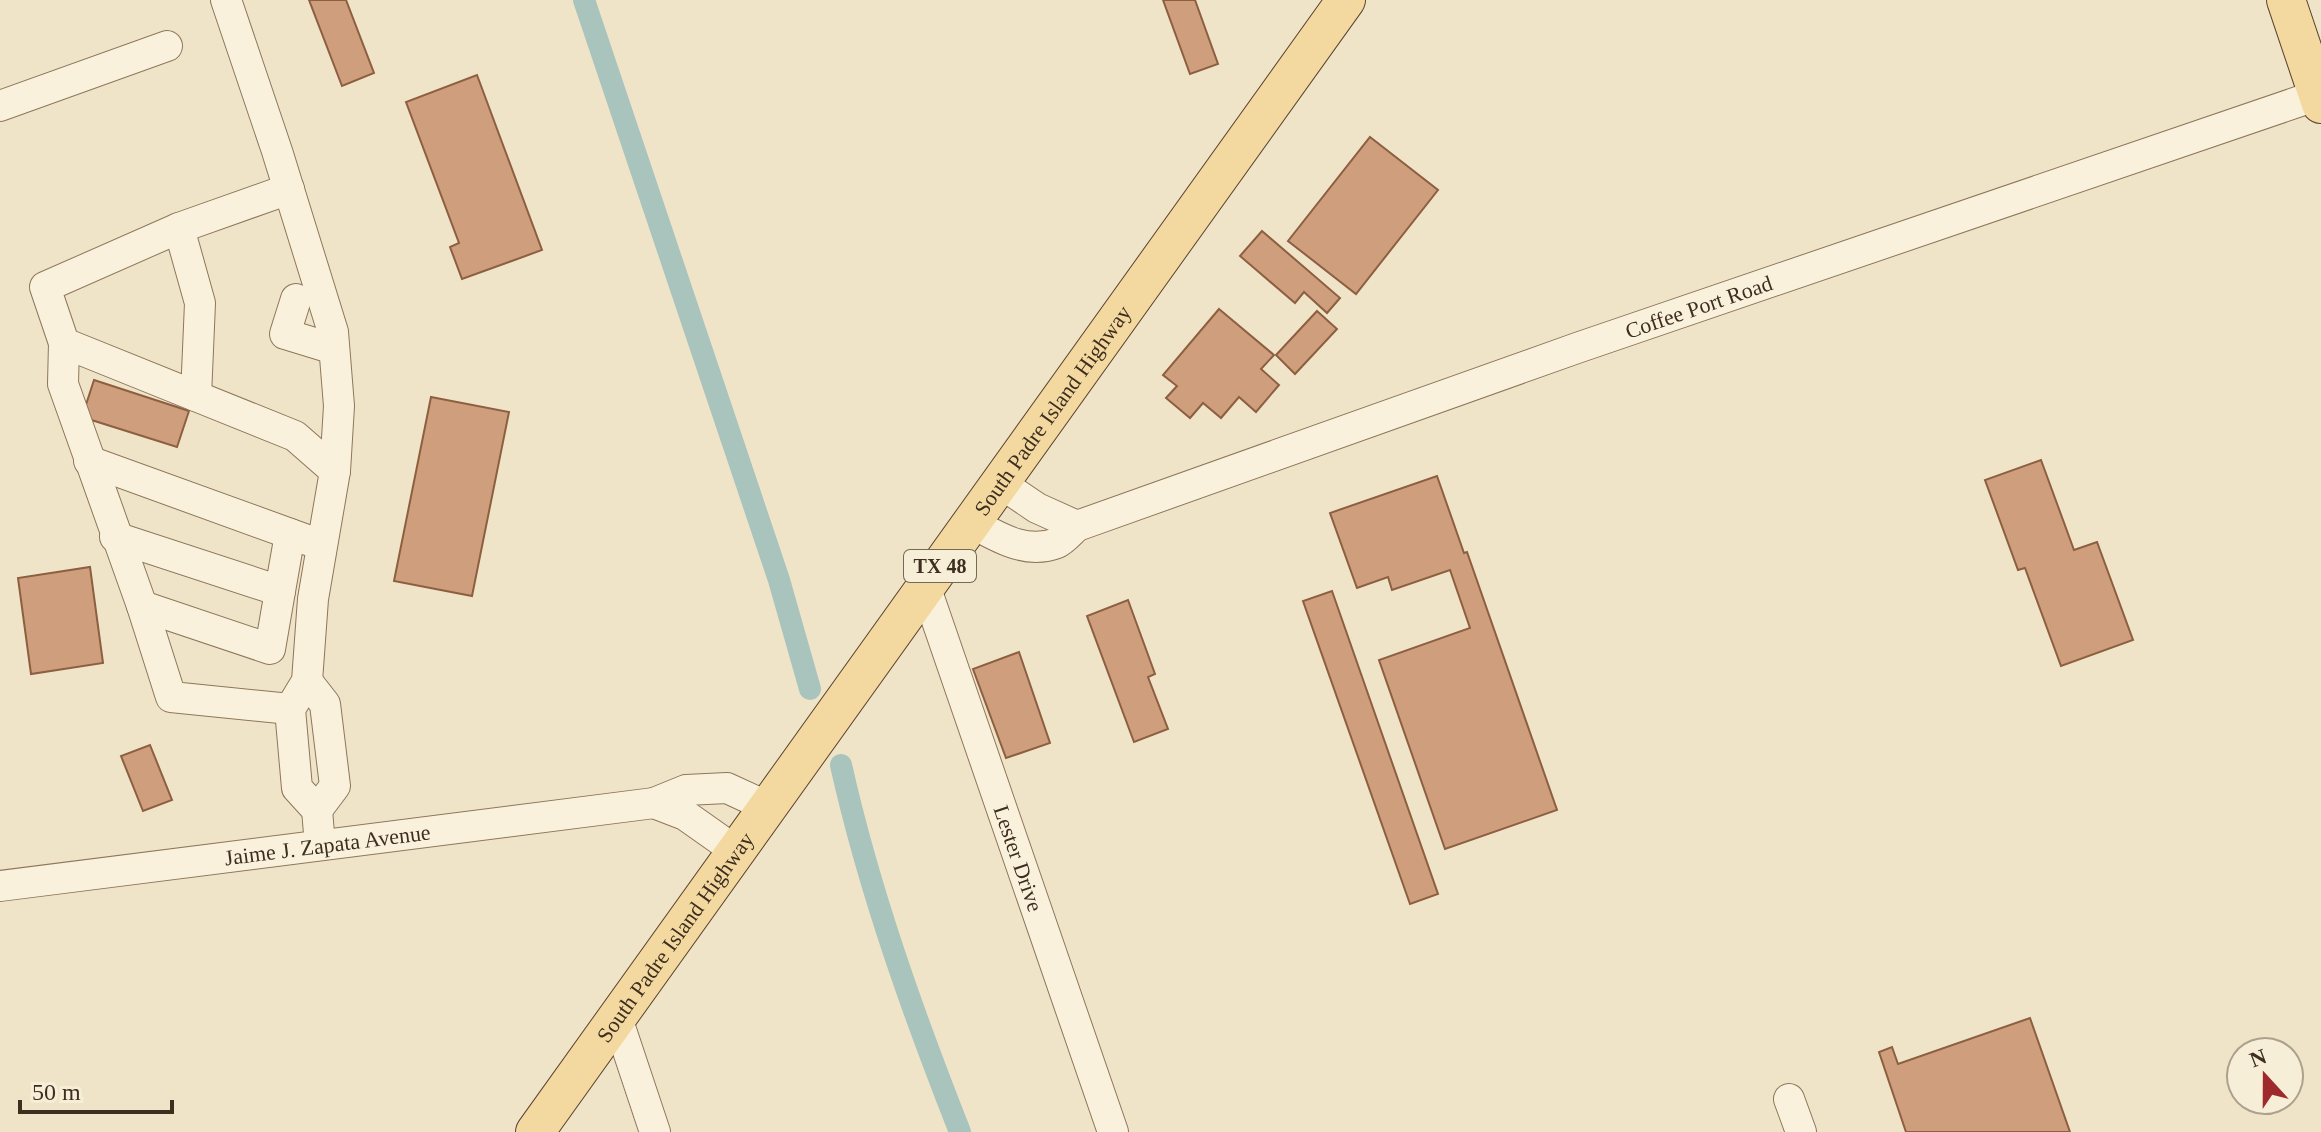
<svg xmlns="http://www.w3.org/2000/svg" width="2321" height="1132" viewBox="0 0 2321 1132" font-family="Georgia,serif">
	<rect width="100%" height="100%" fill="#f0e4c8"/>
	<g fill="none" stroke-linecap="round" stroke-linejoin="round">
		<g stroke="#a9c4bc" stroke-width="22">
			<path d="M584 0 779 580 810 689"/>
			<path d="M841 765C869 890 913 1013 960 1132"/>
		</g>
	</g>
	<g fill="#cf9f7d" stroke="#8d5f41" stroke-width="2">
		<path d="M309 0H346L374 73 342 86Z"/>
		<path d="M1163 0H1195L1218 64 1190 74Z"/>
		<path d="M477 75 542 250 462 279 450 247 459 243 406 102Z"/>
		<path d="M1370 137 1438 190 1356 294 1288 241Z"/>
		<path d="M1262 231 1340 298 1327 313 1304 292 1295 303 1240 256Z"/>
		<path d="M1219 309 1274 355 1261 369 1279 385 1256 412 1239 397 1221 418 1203 403 1190 418 1166 398 1177 386 1163 375Z"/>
		<path d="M1317 311 1337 329 1295 374 1276 355Z"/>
		<path d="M94 380 189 411 177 447 82 417Z"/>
		<path d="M431 397 509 412 472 596 394 581Z"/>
		<path d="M2041 460 2074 550 2097 542 2133 640 2061 666 2025 568 2018 570 1985 480Z"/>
		<path d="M1437 476 1464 553 1467 552 1557 810 1445 849 1379 660 1470 628 1450 570 1392 590 1388 577 1357 588 1330 513Z"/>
		<path d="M90 567 103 663 31 674 18 578Z"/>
		<path d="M1332 591 1438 894 1410 904 1303 601Z"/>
		<path d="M1128 600 1155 674 1148 677 1168 729 1134 742 1087 616Z"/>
		<path d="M1019 652 1050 743 1006 758 973 669Z"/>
		<path d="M150 745 172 800 143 811 121 756Z"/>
		<path d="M2030 1018 2070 1132H1906L1879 1052 1892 1047 1898 1064Z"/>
	</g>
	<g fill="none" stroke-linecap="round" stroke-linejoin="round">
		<defs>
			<g id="minor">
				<path d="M226 0 277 151 333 332 339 406 335 471"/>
				<path d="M0 106 167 46"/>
				<path d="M289 189 179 228 45 287 64 343 295 436 335 471 313 599 307 681 290 709 297 788 317 810 320 845"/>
				<path d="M179 228 200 303 196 396"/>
				<path d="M296 299 285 334 334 349"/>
				<path d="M64 343 63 384 142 606 171 697 290 709"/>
				<path d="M89 461 321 545"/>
				<path d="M1000 483 1037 508 1077 526"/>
				<path id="s1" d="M972 523C998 537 1026 555 1057 543 1064 540 1071 531 1077 526L1577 348 2321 94"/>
				<path d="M115 537 280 591 270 649 142 606"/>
				<path id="s2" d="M925 586 1113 1132"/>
				<path d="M280 591 290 534"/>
				<path d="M307 681 325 704 335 786 317 810"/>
				<path d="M654 803 685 815 736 851"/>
				<path id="s3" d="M0 886 654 803 686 790 727 788 768 807"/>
				<path d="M617 1018 655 1132"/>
				<path d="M1789 1099 1801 1132"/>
			</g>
			<g id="major">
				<path d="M2286 0 2321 104"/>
				<path id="s4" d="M535 1132 1346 0"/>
			</g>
		</defs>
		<use href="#minor" stroke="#8d765c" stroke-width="32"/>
		<use href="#major" stroke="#5b4430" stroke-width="40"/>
		<use href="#minor" stroke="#faf1dc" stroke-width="30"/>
		<use href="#major" stroke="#f3d9a0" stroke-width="38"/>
	</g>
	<g text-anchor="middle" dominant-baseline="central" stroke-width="8" stroke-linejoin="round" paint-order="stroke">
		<rect fill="#f7eed8" stroke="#756857" stroke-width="2" x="904" y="550" width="72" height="32" rx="6"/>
		<g font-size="20" font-weight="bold" fill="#3d2e20">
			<text x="940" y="566">TX 48</text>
		</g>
		<g font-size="22" fill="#3d2e20" stroke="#f7eed8">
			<text stroke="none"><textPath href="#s1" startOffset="776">Coffee Port Road</textPath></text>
			<text stroke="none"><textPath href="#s4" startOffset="888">South Padre Island Highway</textPath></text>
			<text stroke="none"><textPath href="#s3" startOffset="330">Jaime J. Zapata Avenue</textPath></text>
			<text stroke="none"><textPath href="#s2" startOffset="288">Lester Drive</textPath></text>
			<text stroke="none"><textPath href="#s4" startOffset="240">South Padre Island Highway</textPath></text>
		</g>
	</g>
	<g transform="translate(2265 1076) rotate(339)"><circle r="38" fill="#f7eed8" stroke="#ada18e" stroke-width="2"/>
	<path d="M0-6L14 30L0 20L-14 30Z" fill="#9e2a2b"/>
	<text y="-12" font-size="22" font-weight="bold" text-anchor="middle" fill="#3d2e20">N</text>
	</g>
	<path d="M20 1100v12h152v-12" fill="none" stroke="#3d2e20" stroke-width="4"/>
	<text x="32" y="1100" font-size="24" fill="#3d2e20" stroke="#f7eed8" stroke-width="6" paint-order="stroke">50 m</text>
</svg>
